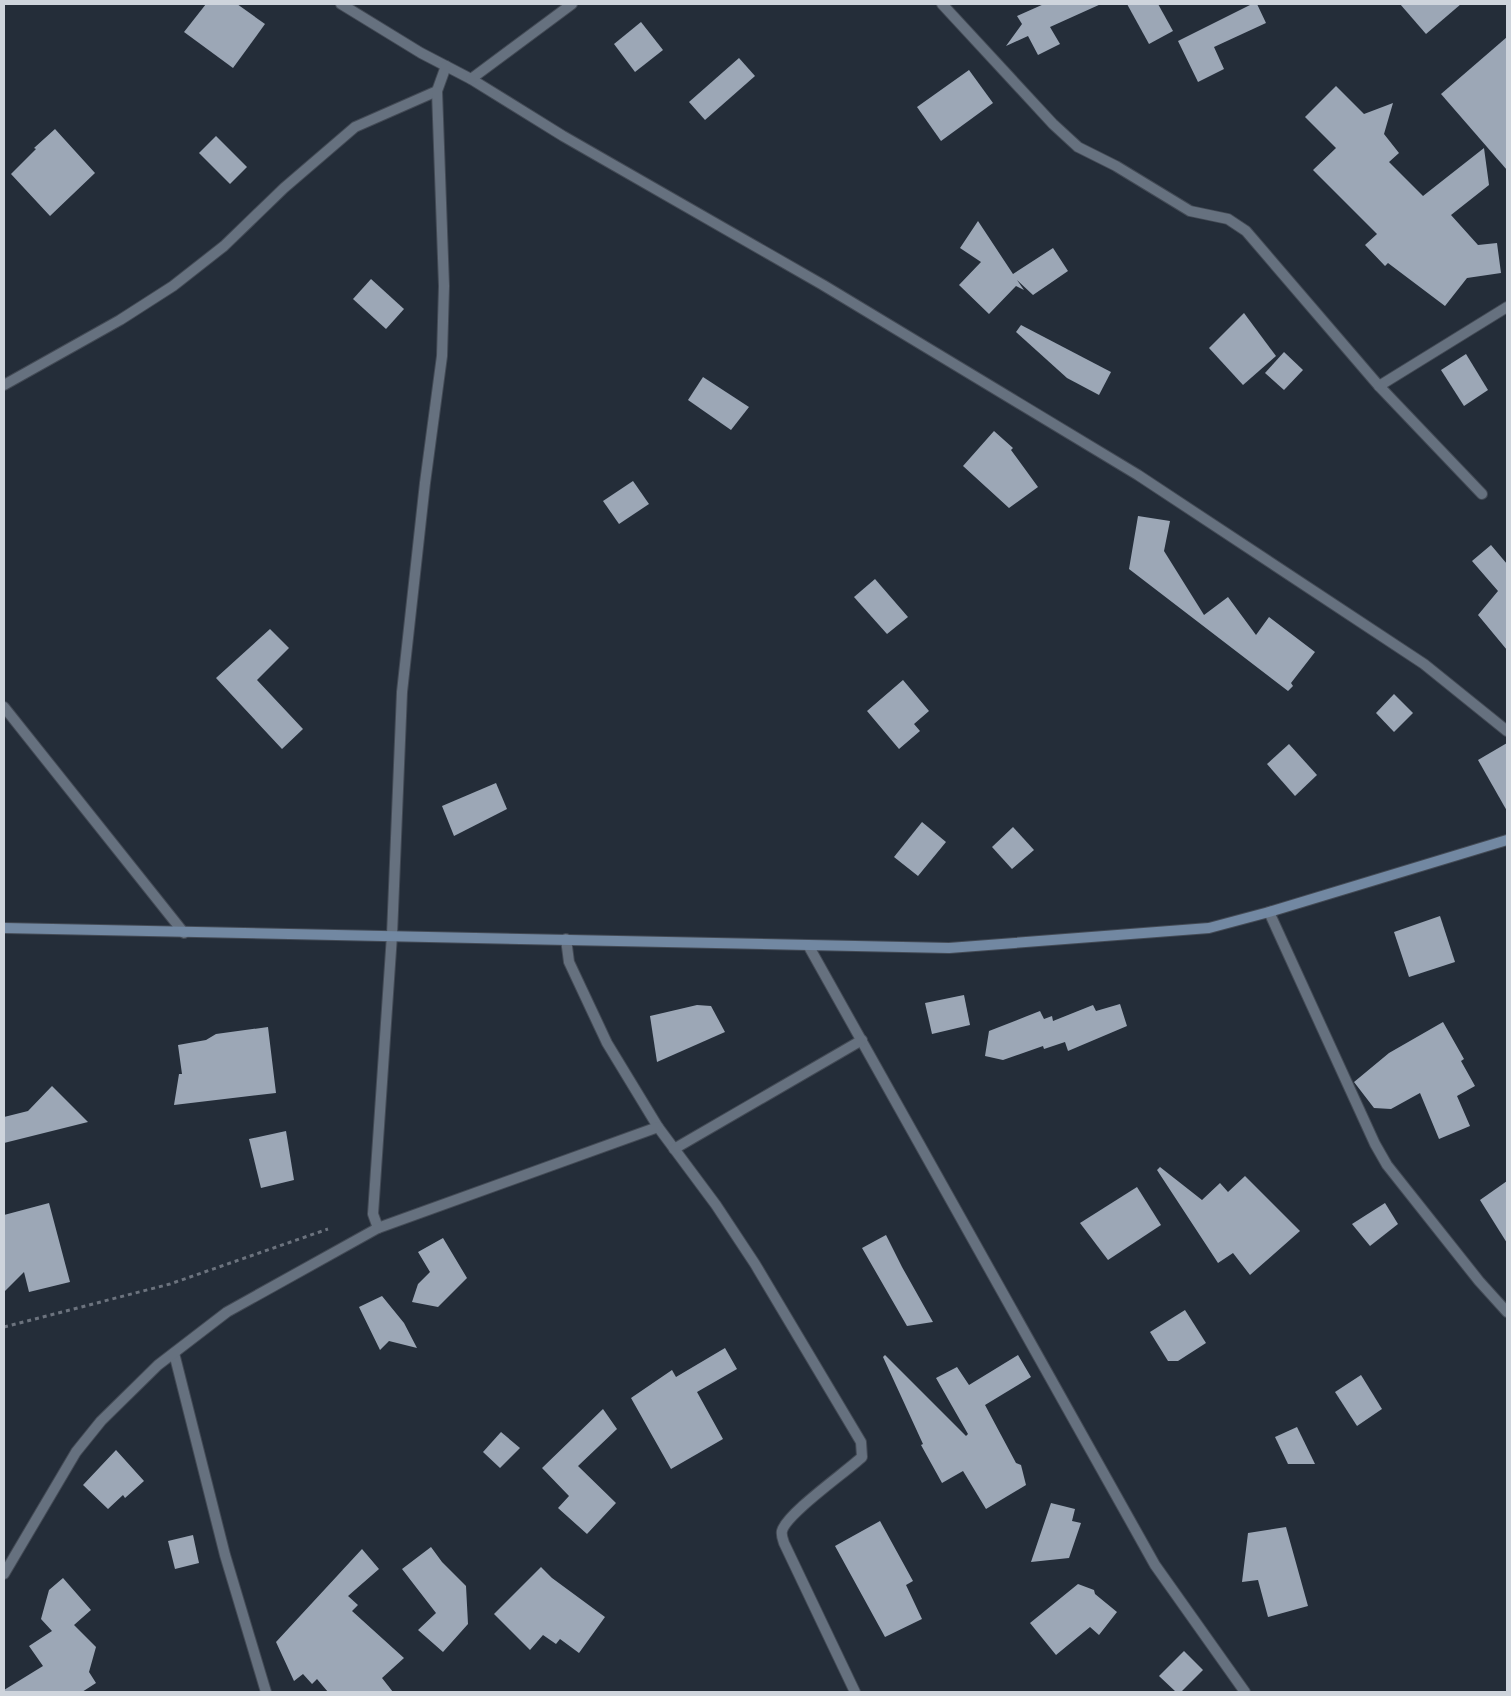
<svg xmlns="http://www.w3.org/2000/svg" width="1511" height="1696" viewBox="0 0 1511 1696" font-family="Karla,sans-serif">
	<rect width="100%" height="100%" fill="#242d39"/>
	<g fill="#9ca7b6">
		<path d="M206 4H237L265 24 233 68 184 32Z"/>
		<path d="M1044 4H1101L1050 27 1060 44 1038 55 1028 36 1006 46 1022 24 1017 16Z"/>
		<path d="M1127 4H1158L1173 31 1149 44Z"/>
		<path d="M1252 4H1257L1266 23 1214 47 1224 69 1198 82 1178 41Z"/>
		<path d="M1400 4H1461L1426 34Z"/>
		<path d="M641 22 663 50 635 72 614 44Z"/>
		<path d="M1507 37V170L1441 94Z"/>
		<path d="M739 58 755 76 705 120 689 102Z"/>
		<path d="M969 70 993 103 941 141 917 107Z"/>
		<path d="M1336 86 1364 114 1393 103 1384 134 1399 153 1389 162 1423 196 1484 148 1489 185 1451 215 1478 245 1497 243 1501 273 1467 278 1445 306 1388 263 1385 266 1365 245 1377 234 1313 170 1336 148 1305 117Z"/>
		<path d="M55 129 95 173 50 216 11 174 36 149 34 148Z"/>
		<path d="M216 136 247 167 230 184 199 153Z"/>
		<path d="M978 221 1013 274 1053 248 1068 271 1033 295 1017 280 1024 290 1016 286 989 314 959 285 981 262 960 248Z"/>
		<path d="M371 279 404 309 386 329 353 299Z"/>
		<path d="M1244 313 1276 356 1243 385 1209 348Z"/>
		<path d="M1021 325 1111 372 1099 395 1067 378 1016 332Z"/>
		<path d="M1284 352 1303 370 1284 390 1265 373Z"/>
		<path d="M1466 354 1488 390 1464 406 1441 370Z"/>
		<path d="M703 377 749 407 731 430 688 400Z"/>
		<path d="M994 431 1013 448 1011 450 1038 487 1009 508 963 466Z"/>
		<path d="M633 481 649 504 619 524 603 501Z"/>
		<path d="M1138 516 1170 521 1164 551 1204 615 1228 597 1256 635 1269 617 1315 652 1291 683 1293 686 1288 691 1129 569Z"/>
		<path d="M1491 545 1507 564V650L1478 615 1498 591 1472 561Z"/>
		<path d="M875 579 908 617 887 634 854 597Z"/>
		<path d="M270 629 289 648 257 680 303 729 282 749 216 678Z"/>
		<path d="M903 680 929 711 914 724 920 731 899 749 867 711Z"/>
		<path d="M1394 694 1413 713 1394 732 1376 713Z"/>
		<path d="M1507 743V811L1478 760Z"/>
		<path d="M1289 744 1317 775 1295 796 1267 764Z"/>
		<path d="M496 783 507 809 454 836 442 806Z"/>
		<path d="M922 822 946 842 918 876 894 857Z"/>
		<path d="M1013 827 1034 850 1012 869 992 847Z"/>
		<path d="M1440 916 1455 962 1409 977 1394 932Z"/>
		<path d="M964 995 970 1025 932 1034 925 1003Z"/>
		<path d="M1120 1004 1127 1026 1068 1051 1065 1042 1044 1049 1043 1046 1003 1060 985 1056 989 1031 1040 1011 1044 1019 1052 1016 1053 1021 1093 1005 1096 1011Z"/>
		<path d="M697 1005 711 1006 725 1032 657 1062 650 1016Z"/>
		<path d="M1443 1022 1464 1059 1461 1061 1475 1086 1457 1096 1470 1126 1439 1139 1420 1093 1391 1109 1374 1108 1354 1082 1389 1053Z"/>
		<path d="M268 1027 276 1093 174 1105 179 1074H182L178 1045 206 1040 216 1034Z"/>
		<path d="M52 1086 88 1122 4 1143V1117L28 1111Z"/>
		<path d="M286 1131 294 1180 261 1188 249 1139Z"/>
		<path d="M1160 1167 1202 1200 1220 1183 1228 1192 1245 1176 1300 1231 1250 1275 1233 1253 1218 1263 1157 1170Z"/>
		<path d="M1507 1181V1243L1480 1200Z"/>
		<path d="M1137 1187 1161 1225 1108 1260 1080 1223Z"/>
		<path d="M49 1203 70 1282 29 1292 24 1272 4 1292V1215Z"/>
		<path d="M1385 1203 1398 1224 1370 1246 1352 1224Z"/>
		<path d="M886 1235 902 1267 933 1322 907 1326 862 1248Z"/>
		<path d="M443 1238 467 1278 438 1307 412 1302 418 1284 430 1272 418 1252Z"/>
		<path d="M382 1296 404 1323 417 1348 389 1341 380 1350 359 1307Z"/>
		<path d="M1185 1310 1206 1343 1178 1361H1168L1150 1332Z"/>
		<path d="M725 1348 737 1369 697 1392 723 1439 671 1469 631 1398 672 1370 676 1377Z"/>
		<path d="M885 1355 966 1436 968 1434 936 1378 957 1367 969 1385 1018 1355 1031 1377 985 1405 1016 1463 1021 1465 1026 1485 986 1509 963 1471 942 1483 921 1445 923 1444 883 1357Z"/>
		<path d="M1361 1375 1382 1409 1357 1426 1335 1392Z"/>
		<path d="M603 1409 617 1429 578 1466 616 1503 587 1534 558 1508 569 1496 542 1468Z"/>
		<path d="M1297 1427 1315 1464H1288L1275 1437Z"/>
		<path d="M501 1432 520 1448 500 1468 483 1452Z"/>
		<path d="M116 1450 144 1481 125 1498 123 1495 108 1509 83 1485Z"/>
		<path d="M1051 1503 1075 1509 1072 1521 1081 1523 1069 1558 1031 1562Z"/>
		<path d="M880 1521 913 1581 906 1585 922 1619 885 1637 835 1546Z"/>
		<path d="M1286 1527 1308 1606 1268 1617 1258 1580 1242 1582 1248 1533Z"/>
		<path d="M193 1535 199 1563 175 1569 168 1541Z"/>
		<path d="M431 1547 442 1562 466 1586 468 1624 443 1652 418 1630 436 1613 402 1569Z"/>
		<path d="M362 1549 379 1569 348 1596 358 1605 352 1611 404 1658 382 1678 393 1692H328L317 1679 312 1684 303 1674 294 1681 276 1642Z"/>
		<path d="M541 1567 552 1578 605 1617 579 1653 560 1639 556 1644 543 1635 530 1650 494 1614Z"/>
		<path d="M63 1578 91 1610 74 1625 96 1647 89 1672 96 1683 82 1692H4V1690L43 1666 29 1646 52 1631 41 1619 49 1590Z"/>
		<path d="M1078 1584 1094 1590 1095 1594 1117 1612 1099 1635 1090 1627 1056 1655 1030 1623Z"/>
		<path d="M1184 1651 1203 1670 1181 1692H1176L1159 1676Z"/>
	</g>
	<g fill="none" stroke-linecap="round" stroke-linejoin="round">
		<defs>
			<g id="street">
				<path d="M341 4 421 53 471 79 563 136 823 285 1138 475 1424 664 1507 731"/>
				<path d="M942 4 1053 124 1078 147 1116 166 1190 211 1228 219 1246 231 1379 386 1482 494"/>
				<path d="M471 79 572 4"/>
				<path d="M4 385 120 320 173 286 224 246 284 188 355 127 437 91"/>
				<path d="M1379 386 1507 307"/>
				<path d="M4 707 184 933"/>
				<path d="M1269 912 1375 1144 1387 1165 1479 1281 1507 1312"/>
				<path d="M566 939 569 962 607 1043 658 1127 716 1205 755 1264 861 1442 862 1457C846 1472 786 1514 782 1531 781 1535 783 1540 784 1543L855 1692"/>
				<path d="M808 945 1155 1565 1245 1692"/>
				<path d="M674 1149 862 1040"/>
				<path d="M378 1228 373 1214 392 935 402 692 425 483 442 356 444 286 437 91 446 66"/>
				<path d="M174 1353 225 1555 266 1692"/>
				<path d="M4 1574 76 1452 101 1421 158 1365 227 1312 378 1228 658 1127"/>
			</g>
			<path id="secondary" d="M4 928 949 948 1209 928 1269 912 1507 840"/>
		</defs>
		<use href="#street" stroke="#434a55" stroke-width="12"/>
		<use href="#secondary" stroke="#434a55" stroke-width="12"/>
		<path stroke="#6c737e" stroke-width="3" stroke-dasharray="4 4" stroke-linecap="butt" d="M4 1327 170 1284 328 1229"/>
		<use href="#street" stroke="#66717f" stroke-width="10"/>
		<use href="#secondary" stroke="#7288a2" stroke-width="10"/>
	</g>
	<rect width="1511" height="1696" fill="none" stroke="#ced4dc" stroke-width="10"/>
</svg>
